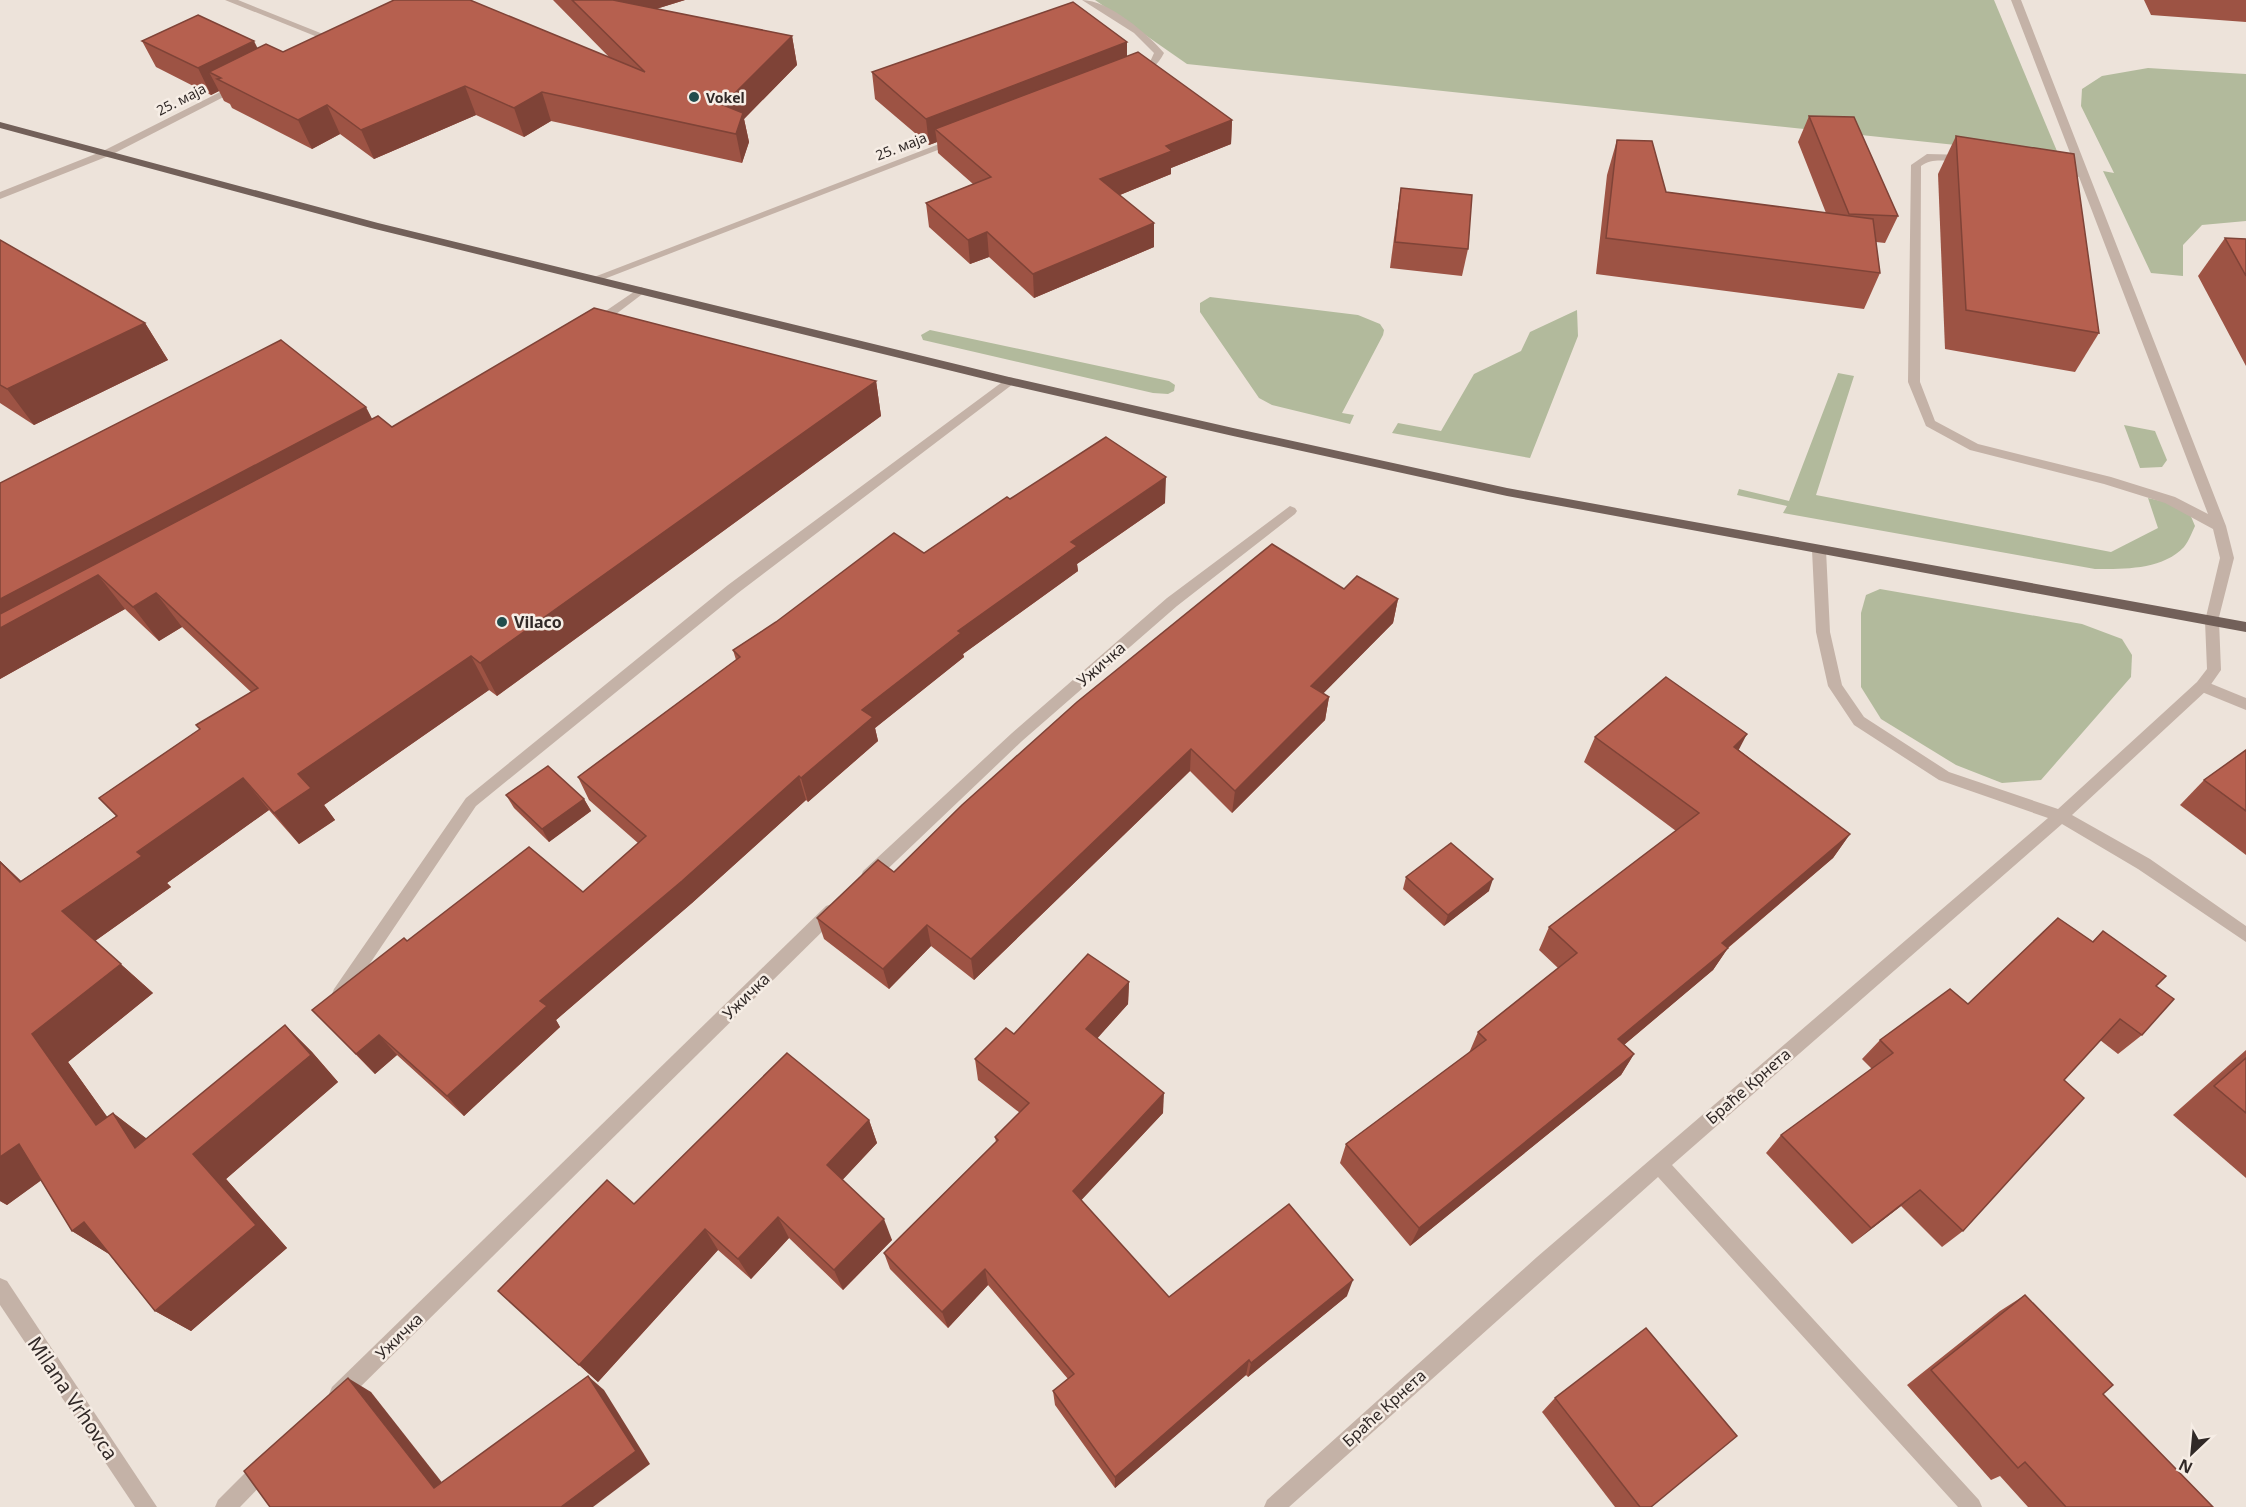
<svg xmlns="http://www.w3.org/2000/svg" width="2246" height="1507" viewBox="0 0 2246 1507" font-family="'Noto Sans',sans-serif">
	<rect width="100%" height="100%" fill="#ede3da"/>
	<g fill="#b2ba9c">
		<path d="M1095 0H1994L2059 156 1187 64Z"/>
		<path d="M2148 68 2246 74V221L2202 225 2183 245V276L2151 273 2103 171 2114 173 2081 106 2082 89 2102 76Z"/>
		<path d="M1210 297 1358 315 1380 324 1384 330 1383 335 1342 413 1354 415 1350 424 1272 405 1259 398 1200 312V303Z"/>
		<path d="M1577 310 1578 336 1530 458 1392 433 1398 423 1441 431 1474 374 1521 351 1530 332Z"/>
		<path d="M930 330 1169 381 1175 385 1174 391 1168 394 1153 393 923 340 921 335Z"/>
		<path d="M1838 373 1854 376 1816 495 2111 552 2158 528 2148 498 2187 507 2195 526C2192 532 2189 541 2184 547 2162 570 2125 569 2095 569L1783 513 1787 506 1737 495 1739 489 1789 501Z"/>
		<path d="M2124 425 2155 431 2167 460 2162 467 2140 468Z"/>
		<path d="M1880 589 2082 624 2122 639 2132 655 2131 677 2041 780 2002 783 1956 765 1881 719 1861 687V613L1866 595Z"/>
	</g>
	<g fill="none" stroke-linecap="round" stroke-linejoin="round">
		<g fill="#c4b2a7" fill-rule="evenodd">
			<path d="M225 0H238L338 40 330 42Z"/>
			<path d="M2011 0H2021L2226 526 2234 558 2217 625 2212 626 2205 621 2220 558 2213 529 2165 503 2104 484 1970 450 1926 426 1908 382 1911 165 1927 154 1969 155 1970 157C1957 167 1937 154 1921 166L1920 382 1935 421 1978 444 2111 477 2175 497 2208 514 2079 177 2052 171 2057 168 2077 171Z"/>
			<path d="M641 287 647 290 645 292 599 327H591V321Z"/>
			<path d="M1009 377 1013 378V384L738 593 476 806 346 999 340 1002 334 999 332 994 334 989 466 798 728 585Z"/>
			<path d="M2202 680 2246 698V710L2197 690 2195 686Z"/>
		</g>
		<g fill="#c4b2a7" fill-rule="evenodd">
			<path d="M1082 0C1108 0 1148 34 1164 53 1158 65 1147 76 1133 75V71L1150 62 1154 53 1134 33Z"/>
			<path d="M952 139 961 141 599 281 595 282 589 279Z"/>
			<path d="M1290 506 1295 508 1297 511 1295 514 1177 606 1022 741 875 881 869 883 863 881 861 876 863 871 1012 733 1167 598Z"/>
			<path d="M1819 545 1826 550 1830 632 1842 685 1864 717 1949 772 2058 809 2197 682 2207 669 2205 621 2212 616 2219 621 2221 670 2207 690 2072 815 2150 859 2246 926V942L2138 869 2062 824 1672 1165 1979 1500 1982 1507H1958L1658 1177 1289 1507H1264L1267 1500 1537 1257 2048 818 1939 780 1854 725 1828 686 1816 632 1812 550Z"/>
			<path d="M832 904 838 906 840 911 838 916 346 1401 339 1404 332 1401 329 1394 332 1387 826 906Z"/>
			<path d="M0 1278 7 1281 157 1507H135L0 1305Z"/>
			<path d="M264 1458 271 1461 274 1468 271 1475 240 1507H215L218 1500 257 1461Z"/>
		</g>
		<path fill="#c4b2a7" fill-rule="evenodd" d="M238 83 243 86 241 88 111 155 0 199V192L103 151Z"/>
		<path fill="#726059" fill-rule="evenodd" d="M0 122 378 223 1009 377 1233 428 1507 488 2246 622V632L1507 496 1233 436 1009 385 371 228 0 128Z"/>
	</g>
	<g fill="#9d5344">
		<path d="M553 0H685L656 9 792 36 797 65 744 119 749 142 742 163 551 121 524 137 476 115 374 159 340 134 312 149 232 108 230 104 224 101 219 91 211 95 156 67 142 41 258 48 283 52 610 58Z"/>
		<path d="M2144 0H2246V22L2151 15Z"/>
		<path d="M1127 42V56L1232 120 1231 144 1171 168V174L1120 195 1154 247 1034 298 989 257 970 264 929 227 926 203 973 184 938 153 937 142 929 145 875 99 872 72Z"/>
		<path d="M1809 116 1898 216 1885 243 1876 242 1880 273 1864 309 1596 274 1607 175 1617 140 1666 192 1826 213 1798 142Z"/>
		<path d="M1956 136 2099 333 2075 372 1945 349 1938 174Z"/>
		<path d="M1401 188 1468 249 1462 276 1390 268 1397 215Z"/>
		<path d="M2225 238 2246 239V366L2198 276Z"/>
		<path d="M0 240 145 323 168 360 34 425 0 403Z"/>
		<path d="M876 381 881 416 497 696 489 690 324 805 335 820 299 844 269 810 167 883 171 887 95 941 153 993 68 1062 107 1117 113 1113 147 1139 285 1025 312 1052 338 1082 226 1179 287 1248 191 1331 155 1311 109 1254 72 1231 41 1180 7 1205 0 1201V861L21 881 116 816 99 798 200 730 251 692 182 627 159 641 125 609 0 679V483L372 419 392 427Z"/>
		<path d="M1010 499 1165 503 1077 564 1078 571 963 654 964 657 875 728 878 741 808 802 806 800 692 903 556 1020 560 1027 464 1116 397 1055 375 1074 312 1010 407 941 583 892 638 843 589 800 578 777 736 660 733 650 924 553Z"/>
		<path d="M1344 589 1398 599 1393 623 1323 693 1329 697 1325 720 1232 813 1190 771 974 980 931 946 889 989 824 939 817 918 894 872Z"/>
		<path d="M1595 737 1739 750 1850 834 1833 858 1728 948 1713 970 1624 1045 1634 1054 1621 1075 1410 1246 1340 1163 1346 1144 1469 1053 1478 1032 1558 968 1539 950 1549 927 1676 831 1584 762Z"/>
		<path d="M2246 750V855L2180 805 2204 780Z"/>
		<path d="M506 795 584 799 591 811 549 842 514 808Z"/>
		<path d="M1406 877 1489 891 1444 926 1403 889Z"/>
		<path d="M2103 931 2156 986 2142 1035 2118 1054 2100 1040 2064 1080 1963 1231 1942 1247 1901 1206 1852 1244 1766 1153 1781 1135 1872 1069 1862 1059 1880 1040 1968 1004 2092 942Z"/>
		<path d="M1129 982 1128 1004 1097 1038 1163 1113 1081 1200 1169 1297 1347 1296 1248 1377 1246 1375 1115 1488 1055 1405 1053 1391 1068 1379 988 1285 948 1328 890 1269 884 1253 996 1142 995 1137 1020 1113 978 1080 975 1059 1014 1034Z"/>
		<path d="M2246 1050V1178L2173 1115Z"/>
		<path d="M869 1120 877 1143 842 1180 892 1240 843 1290 789 1238 751 1279 718 1250 598 1382 498 1291 634 1204Z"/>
		<path d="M2025 1295 2103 1394 2213 1507H2028L2000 1476 1991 1480 1907 1385 2000 1311Z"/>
		<path d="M1555 1398 1651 1507H1615L1542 1412Z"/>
	</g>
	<g fill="#7f4337">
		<path d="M597 0H685L604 25Z"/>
		<path d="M792 36 797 65 744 119 749 142 742 163 736 134 723 105Z"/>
		<path d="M254 41 267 67 209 72 219 91 211 95 198 68Z"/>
		<path d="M1127 42V68L935 129 937 142 929 145 926 119Z"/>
		<path d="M465 86 476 115 374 159 361 130Z"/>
		<path d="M542 92 551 121 524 137 514 108Z"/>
		<path d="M327 105 340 134 312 149 298 120Z"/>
		<path d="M1232 120 1231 144 1171 168V174L1100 203V179L1166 146Z"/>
		<path d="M1154 223V247L1034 298 1033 274Z"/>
		<path d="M987 232 989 257 970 264 968 240Z"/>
		<path d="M145 323 168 360 34 425 7 389Z"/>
		<path d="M876 381 881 416 497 696 480 663Z"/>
		<path d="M366 407 384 442 98 575 125 609 0 679V599Z"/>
		<path d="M1166 477 1165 503 1077 564 1078 571 963 654 964 657 875 728 878 741 808 802 801 778 862 710 958 631 1071 542Z"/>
		<path d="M156 593 182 627 159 641 133 607Z"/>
		<path d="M1398 599 1393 623 1308 709 1311 686Z"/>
		<path d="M471 656 489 690 324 805 335 820 299 844 274 813 298 774Z"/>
		<path d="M1329 697 1325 720 1232 813 1235 791Z"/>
		<path d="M1747 734 1734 759V747Z"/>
		<path d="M1191 749 1190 771 974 980 971 959Z"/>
		<path d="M799 776 806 800 692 903 556 1020 560 1027 464 1116 447 1096 540 1001Z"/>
		<path d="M243 778 269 810 167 883 171 887 95 941 153 993 68 1062 131 1150 96 1125 32 1034 62 911 137 852Z"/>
		<path d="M584 799 591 811 549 842 542 829Z"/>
		<path d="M1850 834 1833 858 1725 950 1728 948 1713 970 1606 1060 1618 1039 1722 943Z"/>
		<path d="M0 861 54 912 20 882 0 862Z"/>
		<path d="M1493 879 1489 891 1444 926 1448 915Z"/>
		<path d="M927 925 931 946 889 989 883 969Z"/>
		<path d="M1129 982 1128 1004 1087 1050 1086 1029Z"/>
		<path d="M285 1025 312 1052 338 1082 226 1179 287 1248 191 1331 155 1311 193 1154Z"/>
		<path d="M379 1035 397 1055 375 1074 356 1054Z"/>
		<path d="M1634 1054 1621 1075 1410 1246 1419 1228Z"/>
		<path d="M1164 1093 1163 1113 1074 1208 1073 1191Z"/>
		<path d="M113 1113 147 1139 135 1148Z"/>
		<path d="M869 1120 877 1143 836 1187 827 1165Z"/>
		<path d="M19 1144 57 1169 7 1205 0 1201V1157Z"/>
		<path d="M1920 1190 1901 1206 1852 1244 1871 1228Z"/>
		<path d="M778 1217 789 1238 751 1279 738 1259Z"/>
		<path d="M884 1219 892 1240 843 1290 834 1270Z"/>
		<path d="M84 1222 109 1254 72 1231Z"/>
		<path d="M705 1229 718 1250 598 1382 579 1365Z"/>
		<path d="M985 1269 988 1285 948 1328 942 1312Z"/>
		<path d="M1353 1280 1347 1296 1248 1377 1251 1363Z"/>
		<path d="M1249 1360 1246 1375 1115 1488V1477Z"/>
		<path d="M588 1376 604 1390 650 1464 593 1507H561Z"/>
		<path d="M348 1378 371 1392 455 1499 434 1488Z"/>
	</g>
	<g fill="#b6604f" stroke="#7f4337" stroke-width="1.5">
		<path d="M394 0H470L645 72 572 0H613L792 36 723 105 743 113 736 134 542 92 514 108 465 86 361 130 327 105 298 120 217 79 221 78 209 72 266 44 283 52Z"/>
		<path d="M1073 2 1127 42 926 119 872 72Z"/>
		<path d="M198 15 254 41 198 68 142 41Z"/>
		<path d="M1138 52 1232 120 1166 146 1172 151 1100 179 1154 223 1033 274 987 232 968 240 926 203 991 177 935 129Z"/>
		<path d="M1809 116 1854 117 1898 216 1849 214Z"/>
		<path d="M1956 136 2074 154 2099 333 1966 310Z"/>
		<path d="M1617 140 1652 141 1666 192 1873 219 1880 273 1606 238Z"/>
		<path d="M1401 188 1472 195 1468 249 1395 242Z"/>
		<path d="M2225 238 2246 239V276Z"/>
		<path d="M0 240 145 323 7 389 0 385Z"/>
		<path d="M594 308 876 381 480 663 471 656 298 774 311 788 274 813 243 778 137 852 142 856 62 911 121 964 32 1034 96 1125 113 1113 135 1148 285 1025 311 1055 193 1154 256 1225 155 1311 84 1222 72 1231 19 1144 0 1157V862L20 882 117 816 99 798 200 729 196 725 258 688 156 593 133 607 98 575 0 628V614L378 416 392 427Z"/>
		<path d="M281 340 366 407 0 599V483Z"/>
		<path d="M1106 437 1166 477 1071 542 1077 546 958 631 961 633 862 710 873 717 801 778 799 776 682 881 540 1001 547 1006 447 1096 379 1035 356 1054 312 1010 404 938 407 941 529 847 583 892 646 836 578 777 740 657 733 650 776 622 894 533 924 553 1007 497 1010 499Z"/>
		<path d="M1272 544 1344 589 1357 576 1398 599 1311 686 1329 697 1235 791 1191 749 971 959 927 925 883 969 817 918 878 860 894 872 962 805 1077 702Z"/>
		<path d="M1666 677 1747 734 1734 747 1850 834 1722 943 1728 948 1618 1039 1634 1054 1419 1228 1346 1144 1486 1040 1478 1032 1577 953 1549 927 1699 813 1595 737Z"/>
		<path d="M2246 750V811L2204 780Z"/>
		<path d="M548 766 584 799 542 829 506 795Z"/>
		<path d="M1451 843 1493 879 1448 915 1406 877Z"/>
		<path d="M2058 918 2093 942 2103 931 2166 976 2156 986 2174 999 2142 1035 2120 1019 2064 1080 2084 1098 1963 1231 1920 1190 1871 1228 1781 1135 1893 1053 1880 1040 1950 989 1968 1004Z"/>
		<path d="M1088 954 1129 982 1086 1029 1164 1093 1073 1191 1169 1297 1289 1204 1353 1280 1251 1363 1249 1360 1115 1477 1053 1391 1074 1374 985 1269 942 1312 884 1253 998 1140 995 1137 1029 1103 975 1059 1006 1028 1014 1034Z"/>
		<path d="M787 1053 869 1120 827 1165 884 1219 834 1270 778 1217 738 1259 705 1229 579 1365 498 1291 607 1180 634 1204Z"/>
		<path d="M2246 1058V1113L2214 1086Z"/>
		<path d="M2025 1295 2113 1385 2103 1394 2213 1507H2066L2025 1462 2018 1468 1931 1370Z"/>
		<path d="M1646 1328 1737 1436 1651 1507H1640L1555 1398Z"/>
		<path d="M588 1376 636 1451 561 1507H270L244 1471 348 1378 434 1488Z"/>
	</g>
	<g fill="#224d4d" stroke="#f6ede5" stroke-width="2">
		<circle cx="694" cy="97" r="6"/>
		<circle cx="502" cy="622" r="6"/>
	</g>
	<g text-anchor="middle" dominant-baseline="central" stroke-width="5" stroke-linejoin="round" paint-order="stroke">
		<g font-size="14" font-weight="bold" fill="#312927" stroke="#f6ede5" text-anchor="start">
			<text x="706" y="97">Vokel</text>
		</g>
		<g font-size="14" fill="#312927" stroke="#f6ede5">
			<text transform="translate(181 99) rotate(-27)">25. маја</text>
			<text transform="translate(901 146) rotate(-21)">25. маја</text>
		</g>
		<g font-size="16" font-weight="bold" fill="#312927" stroke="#f6ede5" text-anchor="start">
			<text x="514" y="622">Vilaco</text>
		</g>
		<g font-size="16" fill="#312927" stroke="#f6ede5">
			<text transform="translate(1101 664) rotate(-41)">Ужичка</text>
			<text transform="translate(746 996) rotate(-44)">Ужичка</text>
			<text transform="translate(1748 1086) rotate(-41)">Браће Крнета</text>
			<text transform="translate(399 1336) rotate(-44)">Ужичка</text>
			<text transform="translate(1384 1408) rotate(-42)">Браће Крнета</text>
		</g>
		<g font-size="20" fill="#312927" stroke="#f6ede5">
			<text transform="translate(73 1398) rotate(56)">Milana Vrhovca</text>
		</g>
	</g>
	<g transform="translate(2192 1453) rotate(206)" stroke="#f6ede5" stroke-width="4.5" paint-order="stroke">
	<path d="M0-4.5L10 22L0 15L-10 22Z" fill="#312927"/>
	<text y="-9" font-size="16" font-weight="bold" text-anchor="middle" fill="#312927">N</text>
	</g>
</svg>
